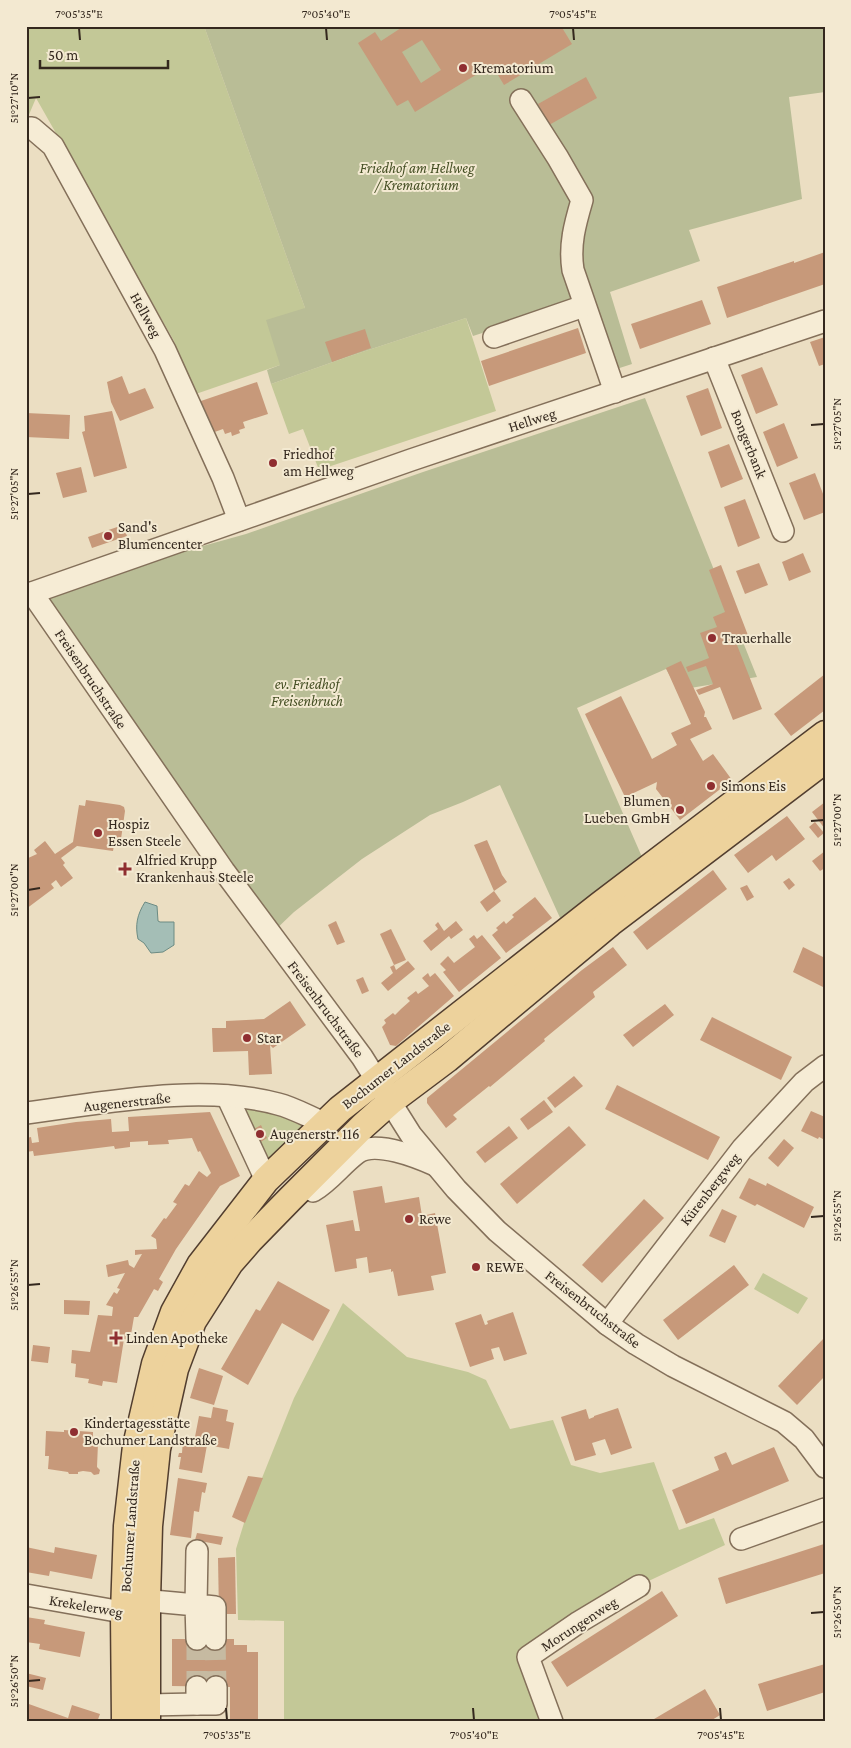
<svg xmlns="http://www.w3.org/2000/svg" width="851" height="1748" viewBox="0 0 851 1748" font-family="'Crimson Pro',serif">
	<rect width="100%" height="100%" fill="#ebdec2"/>
	<g fill="#c3c897">
		<path d="M26 26H204L305 308 280 365 187 397 174 341 36 98 28 117H26Z"/>
		<path d="M466 318 496 411 319 470 303 429 289 434 271 384 347 357Z"/>
		<path d="M229 1097 322 1123 266 1178Z"/>
		<path d="M763 1273 808 1298 798 1314 754 1289Z"/>
		<path d="M343 1303 407 1357 468 1372 486 1380 510 1429 553 1420 571 1465 600 1473 654 1462 679 1530 714 1518 725 1545 638 1586 527 1657 551 1722H284V1621L238 1620 236 1549 244 1523 294 1398Z"/>
	</g>
	<g fill="#b9bd96">
		<path d="M204 26H825V92L789 97 802 199 689 230 700 261 610 292 632 364 601 374 577 302 473 336 466 318 347 357 271 384 267 370 280 365 266 320 305 308Z"/>
		<path d="M645 398 757 677 678 690 666 669 577 708 642 857 561 920 500 785 463 802 430 815 362 859 294 912 271 934 34 593 246 534 423 472Z"/>
	</g>
	<path fill="#a4beb6" stroke="#6c8b83" d="M145 902 157 906 158 921 160 922H174V945L163 952 151 953 144 943 138 939C135 925 137 915 145 902Z"/>
	<g fill="#c7997a" fill-rule="evenodd">
		<path d="M404 26H561L572 44 504 85 492 65 415 112 408 100 397 106 358 43 375 32 381 41ZM422 40 441 70 421 83 402 52Z"/>
		<path d="M586 77 597 98 549 125 538 104Z"/>
		<path d="M825 252V284L727 318 717 287 794 261V263Z"/>
		<path d="M702 300 711 324 640 349 631 324Z"/>
		<path d="M578 328 586 353 489 386 481 361Z"/>
		<path d="M365 329 371 348 332 362 325 342Z"/>
		<path d="M825 337V364L819 366 810 342Z"/>
		<path d="M762 367 778 405 756 414 741 375Z"/>
		<path d="M122 376 129 394 145 388 154 408 120 421 111 402 107 382Z"/>
		<path d="M257 382 268 414 243 422 245 428 239 430 240 433 232 436 231 432 225 434 223 429 209 434 198 402Z"/>
		<path d="M708 388 722 428 701 436 686 396Z"/>
		<path d="M112 411 127 468 94 477 82 432 85 431 84 416Z"/>
		<path d="M26 413 70 415 69 439 26 437Z"/>
		<path d="M784 423 798 458 777 467 763 432Z"/>
		<path d="M729 444 743 479 721 488 708 452Z"/>
		<path d="M81 467 87 492 63 498 56 473Z"/>
		<path d="M815 473 825 499V512L804 520 789 483Z"/>
		<path d="M745 499 760 538 738 547 724 507Z"/>
		<path d="M123 525 127 536 92 548 88 537Z"/>
		<path d="M803 553 811 572 789 581 782 562Z"/>
		<path d="M759 563 768 585 745 594 736 571Z"/>
		<path d="M721 565 749 638 737 645 762 709 733 720 720 687 699 695 696 690 713 684 706 666 688 672 686 667 709 658 700 633 717 627 713 617 725 612 709 570Z"/>
		<path d="M681 661 705 712 704 717H706L712 729 690 739 703 761 713 754 732 780 680 820 656 789 657 782 625 797 585 714 621 696 652 759 677 745 671 733 691 724 666 668Z"/>
		<path d="M825 674V710L791 736 774 714Z"/>
		<path d="M86 800 120 805 124 807 125 811 120 846 114 845 113 851 77 846 61 858 65 863 63 865 73 878 61 887 56 880 51 884 54 888 26 909V859L37 854 34 850 45 841 55 854 73 842 79 805 85 806Z"/>
		<path d="M825 802V829L812 812Z"/>
		<path d="M787 816 805 839 776 861 772 855 748 873 734 855Z"/>
		<path d="M815 822 824 833 818 838 809 827Z"/>
		<path d="M487 840 502 875 507 882 494 891 474 845Z"/>
		<path d="M825 851V868L820 871 812 861Z"/>
		<path d="M713 870 727 889 647 950 633 932Z"/>
		<path d="M789 878 795 885 789 890 783 882Z"/>
		<path d="M747 885 754 897 747 901 740 888Z"/>
		<path d="M494 891 501 901 487 912 480 902Z"/>
		<path d="M535 897 552 918 506 953 492 935 498 930 496 928 504 921 506 924 514 917 512 915Z"/>
		<path d="M336 921 345 942 337 945 328 925Z"/>
		<path d="M456 921 463 930 451 939 449 936 431 951 423 941 438 929 435 925 438 922 444 931Z"/>
		<path d="M391 929 406 960 394 965 380 934Z"/>
		<path d="M474 935 477 939 482 935 501 958 459 992 443 972 446 970 440 964 448 956 454 963 475 947 469 939Z"/>
		<path d="M613 947 627 965 593 992 595 997 544 1039 545 1041 490 1087 489 1086 453 1115 457 1119 446 1128 427 1103V1098L582 970Z"/>
		<path d="M803 947 825 958V988L793 972Z"/>
		<path d="M408 961 415 969 388 991 381 983 393 973 390 967 394 965 396 970Z"/>
		<path d="M428 973 430 977 435 973 454 996 396 1046 390 1045 382 1027 386 1023 384 1020 393 1013 395 1015 401 1009 410 1001 407 998 416 991 418 994 429 986 422 978Z"/>
		<path d="M363 977 369 991 362 994 356 980Z"/>
		<path d="M290 1001 306 1025 273 1048 270 1045 272 1074 249 1075 248 1051 213 1052 212 1028H226V1021L264 1019Z"/>
		<path d="M665 1004 674 1015 633 1047 623 1035Z"/>
		<path d="M712 1017 792 1057 781 1080 700 1040Z"/>
		<path d="M574 1076 583 1086 555 1108 547 1098Z"/>
		<path d="M617 1085 720 1137 708 1160 605 1109Z"/>
		<path d="M544 1100 553 1112 528 1130 520 1119Z"/>
		<path d="M811 1111 825 1117V1140L819 1137 818 1139 801 1131Z"/>
		<path d="M210 1112 240 1176 220 1186 176 1249 159 1279 163 1282 158 1291 154 1289 138 1317H134L130 1340 124 1339 117 1383 103 1381 102 1386 88 1383 89 1379 75 1377 76 1364 71 1363 72 1350 90 1352 98 1315 112 1316 113 1307 106 1305 114 1292 117 1294 120 1289 117 1288 125 1273 108 1277 106 1265 128 1260 129 1265 134 1268 142 1254 135 1255V1250L157 1249 156 1239 151 1236 164 1218 166 1219 177 1204 173 1202 185 1184 189 1186 199 1171 207 1177 211 1173 200 1151 198 1152 192 1138 168 1140 169 1144 148 1145V1141L130 1142V1147L115 1149 114 1146 34 1156 33 1151 26 1152V1138L31 1137 32 1143 39 1142 37 1128 76 1122 111 1119 112 1132 129 1131 128 1117Z"/>
		<path d="M261 1125 267 1138 259 1143 252 1130Z"/>
		<path d="M509 1126 518 1138 485 1163 476 1152Z"/>
		<path d="M569 1126 586 1145 517 1204 500 1184Z"/>
		<path d="M784 1139 794 1148 778 1167 768 1158Z"/>
		<path d="M749 1178 766 1186 767 1183 814 1207 804 1228 757 1204 755 1206 739 1198Z"/>
		<path d="M382 1186 385 1203 419 1197 422 1216 435 1213 446 1273 431 1276 434 1290 398 1296 393 1271 391 1272V1269L369 1273 367 1257 356 1259 357 1268 335 1272 326 1225 353 1220 355 1231H360L353 1191Z"/>
		<path d="M644 1199 664 1218 602 1283 582 1265Z"/>
		<path d="M722 1209 737 1216 725 1243 709 1236Z"/>
		<path d="M734 1265 749 1285 678 1340 663 1320Z"/>
		<path d="M278 1281 330 1310 313 1341 282 1323 248 1385 221 1369 256 1309 260 1311Z"/>
		<path d="M64 1300 90 1301 89 1315 64 1314Z"/>
		<path d="M513 1312 527 1354 504 1361 499 1347 491 1349 494 1359 470 1367 455 1323 481 1314 485 1325 488 1324 487 1321Z"/>
		<path d="M825 1337V1376L797 1405 778 1386Z"/>
		<path d="M33 1345 50 1347 48 1363 31 1361Z"/>
		<path d="M199 1368 223 1376 214 1405 190 1398Z"/>
		<path d="M213 1407 228 1410 226 1421 234 1423 229 1449 207 1445 202 1473 179 1469 181 1457H178L179 1453H182L183 1440 194 1442 199 1416 211 1418Z"/>
		<path d="M618 1408 632 1448 611 1455 605 1439 592 1443 596 1455 575 1461 561 1417 586 1409 589 1419 594 1417V1416Z"/>
		<path d="M64 1430 93 1432V1442L98 1443 97 1467 100 1470 99 1474 94 1475 91 1472 83 1471 78 1472V1474H69L68 1472 48 1469 49 1456H45L46 1431 64 1432Z"/>
		<path d="M774 1447 789 1481 686 1524 672 1490 719 1470 714 1457 726 1452 732 1465Z"/>
		<path d="M248 1476 263 1478 245 1523 232 1517Z"/>
		<path d="M178 1478 207 1483 205 1493 202 1492 199 1512 194 1511 191 1538 170 1535Z"/>
		<path d="M197 1533 223 1537 221 1545 195 1540Z"/>
		<path d="M824 1544 825 1573 726 1604 718 1578Z"/>
		<path d="M26 1547 54 1553 55 1547 97 1555 92 1579 50 1571 49 1576 26 1572Z"/>
		<path d="M235 1557 236 1614H219L218 1558Z"/>
		<path d="M662 1591 678 1616 567 1687 551 1662Z"/>
		<path d="M26 1617 45 1620 44 1624 85 1632 80 1657 39 1649 40 1644 26 1642Z"/>
		<path d="M172 1639H234V1645H247V1652H258V1721L230 1720V1687L172 1686Z"/>
		<path d="M825 1664V1692L767 1711 758 1684Z"/>
		<path d="M26 1673 46 1678 43 1690 26 1686Z"/>
		<path d="M705 1689 720 1715 709 1722H649Z"/>
		<path d="M26 1703 68 1718 72 1705 100 1714 97 1722H26Z"/>
	</g>
	<g fill="none" stroke-linecap="round" stroke-linejoin="round">
		<g stroke="#c6baa1" stroke-width="21" stroke-dasharray="21 11" stroke-linecap="butt">
			<path d="M197 1639V1687"/>
			<path d="M215 1639 216 1687"/>
		</g>
		<defs>
			<g id="minor">
				<path d="M521 100 558 158 582 200C575 224 569 245 573 270L615 392"/>
				<path d="M26 128H32L53 146 165 350 223 478 239 520"/>
				<path d="M494 337 584 306"/>
				<path d="M714 358 783 531"/>
				<path d="M32 593 224 871 362 1057 411 1135 456 1189 497 1231 607 1324 636 1344 673 1366 784 1422 804 1439 825 1467"/>
				<path d="M26 595 411 460 825 321"/>
				<path d="M227 1096 266 1180"/>
				<path d="M26 1113C104 1103 201 1083 278 1104 294 1108 309 1117 324 1123"/>
				<path d="M313 1191C330 1181 342 1164 357 1153 375 1140 417 1157 435 1165"/>
				<path d="M607 1324 742 1149 804 1082 825 1066"/>
				<path d="M741 1539 825 1509"/>
				<path d="M197 1551 196 1605 215 1607V1639"/>
				<path d="M26 1595 139 1615"/>
				<path d="M131 1599 196 1605 197 1639"/>
				<path d="M197 1704H216V1687"/>
				<path d="M147 1705 197 1704V1687"/>
				<path d="M552 1722 528 1657 579 1622 639 1586"/>
			</g>
			<g id="major">
				<path d="M125 1722 124 1613 127 1526 136 1446 155 1364 174 1312 200 1265 266 1180 340 1109 600 905 825 734"/>
				<path d="M147 1722V1600L149 1526 157 1449 175 1369 193 1321 230 1263 250 1240 290 1199 363 1126 391 1101 447 1059 610 923 825 760"/>
			</g>
		</defs>
		<use href="#minor" stroke="#84705a" stroke-width="24"/>
		<use href="#major" stroke="#523e2f" stroke-width="29"/>
		<use href="#minor" stroke="#f6ecd5" stroke-width="21"/>
		<use href="#major" stroke="#edd29c" stroke-width="26"/>
	</g>
	<path fill="none" stroke="#34281e" stroke-width="2" d="M79 28 80 40M326 28 327 40M573 28 574 40M28 98 40 97M811 425 824 424M28 494 40 493M811 821 824 820M28 890 40 888M811 1217 824 1216M28 1285 40 1284M811 1613 824 1612M28 1681 40 1680M226 1708 227 1720M473 1708 474 1720M720 1708 721 1720"/>
	<g fill="#8f2e30" stroke="#f3e9d1" stroke-width="2">
		<circle cx="463" cy="68" r="5"/>
		<circle cx="273" cy="463" r="5"/>
		<circle cx="108" cy="536" r="5"/>
		<circle cx="712" cy="638" r="5"/>
		<circle cx="711" cy="786" r="5"/>
		<circle cx="680" cy="810" r="5"/>
		<circle cx="98" cy="833" r="5"/>
		<path d="M122.5 861.5h5v5h5v5h-5v5h-5v-5h-5v-5h5z"/>
		<circle cx="247" cy="1038" r="5"/>
		<circle cx="260" cy="1134" r="5"/>
		<circle cx="409" cy="1219" r="5"/>
		<circle cx="476" cy="1267" r="5"/>
		<path d="M113.5 1330.5h5v5h5v5h-5v5h-5v-5h-5v-5h5z"/>
		<circle cx="74" cy="1432" r="5"/>
	</g>
	<g text-anchor="middle" dominant-baseline="central" stroke-width="4" stroke-linejoin="round" paint-order="stroke">
		<g font-size="15" fill="#34281e" stroke="#f3e9d1" text-anchor="start">
			<text x="473" y="68">Krematorium</text>
			<text x="283" y="454">Friedhof<tspan x="283" dy="17">am Hellweg</tspan></text>
			<text x="118" y="527">Sand's<tspan x="118" dy="17">Blumencenter</tspan></text>
			<text x="722" y="638">Trauerhalle</text>
			<text x="721" y="786">Simons Eis</text>
			<text x="670" y="801" text-anchor="end">Blumen<tspan x="670" dy="17">Lueben GmbH</tspan></text>
			<text x="108" y="824">Hospiz<tspan x="108" dy="17">Essen Steele</tspan></text>
			<text x="136" y="860">Alfried Krupp<tspan x="136" dy="17">Krankenhaus Steele</tspan></text>
			<text x="257" y="1038">Star</text>
			<text x="270" y="1134">Augenerstr. 116</text>
			<text x="419" y="1219">Rewe</text>
			<text x="486" y="1267">REWE</text>
			<text x="126" y="1338">Linden Apotheke</text>
			<text x="84" y="1423">Kindertagesstätte<tspan x="84" dy="17">Bochumer Landstraße</tspan></text>
		</g>
		<g font-size="15" font-style="italic" fill="#465025" stroke="#f3e9d1">
			<text x="417" y="168">Friedhof am Hellweg<tspan x="417" dy="17">/ Krematorium</tspan></text>
			<text x="307" y="684">ev. Friedhof<tspan x="307" dy="17">Freisenbruch</tspan></text>
		</g>
		<g font-size="15" fill="#34281e" stroke="#f3e9d1">
			<text transform="translate(146 315) rotate(61)">Hellweg</text>
			<text transform="translate(532 420) rotate(-18)">Hellweg</text>
			<text transform="translate(749 444) rotate(68)">Bongerbank</text>
			<text transform="translate(91 679) rotate(56)">Freisenbruchstraße</text>
			<text transform="translate(326 1009) rotate(53)">Freisenbruchstraße</text>
			<text transform="translate(396 1065) rotate(-38)">Bochumer Landstraße</text>
			<text transform="translate(127 1102) rotate(-6)">Augenerstraße</text>
			<text transform="translate(710 1189) rotate(-52)">Kürenbergweg</text>
			<text transform="translate(593 1309) rotate(38)">Freisenbruchstraße</text>
			<text transform="translate(130 1526) rotate(-86)">Bochumer Landstraße</text>
			<text transform="translate(86 1606) rotate(10)">Krekelerweg</text>
			<text transform="translate(579 1624) rotate(-33)">Morungenweg</text>
		</g>
	</g>
	<rect width="851" height="1748" fill="none" stroke="#f3e9d1" stroke-width="55"/>
	<path d="M40 60v8h128v-8" fill="none" stroke="#34281e" stroke-width="2.5"/>
	<text x="48" y="60" font-size="15" fill="#34281e" stroke="#f3e9d1" stroke-width="4" paint-order="stroke">50 m</text>
	<rect x="28" y="28" width="796" height="1692" fill="none" stroke="#34281e" stroke-width="2"/>
	<g font-size="12" text-anchor="middle" fill="#34281e">
		<text x="79" y="18">7°05'35"E</text>
		<text x="326" y="18">7°05'40"E</text>
		<text x="573" y="18">7°05'45"E</text>
		<text transform="translate(14 98) rotate(-90)" y="4">51°27'10"N</text>
		<text transform="translate(837 424) rotate(-90)" y="4">51°27'05"N</text>
		<text transform="translate(14 494) rotate(-90)" y="4">51°27'05"N</text>
		<text transform="translate(837 820) rotate(-90)" y="4">51°27'00"N</text>
		<text transform="translate(14 890) rotate(-90)" y="4">51°27'00"N</text>
		<text transform="translate(837 1216) rotate(-90)" y="4">51°26'55"N</text>
		<text transform="translate(14 1285) rotate(-90)" y="4">51°26'55"N</text>
		<text transform="translate(837 1612) rotate(-90)" y="4">51°26'50"N</text>
		<text transform="translate(14 1681) rotate(-90)" y="4">51°26'50"N</text>
		<text x="227" y="1739">7°05'35"E</text>
		<text x="474" y="1739">7°05'40"E</text>
		<text x="721" y="1739">7°05'45"E</text>
	</g>
</svg>
